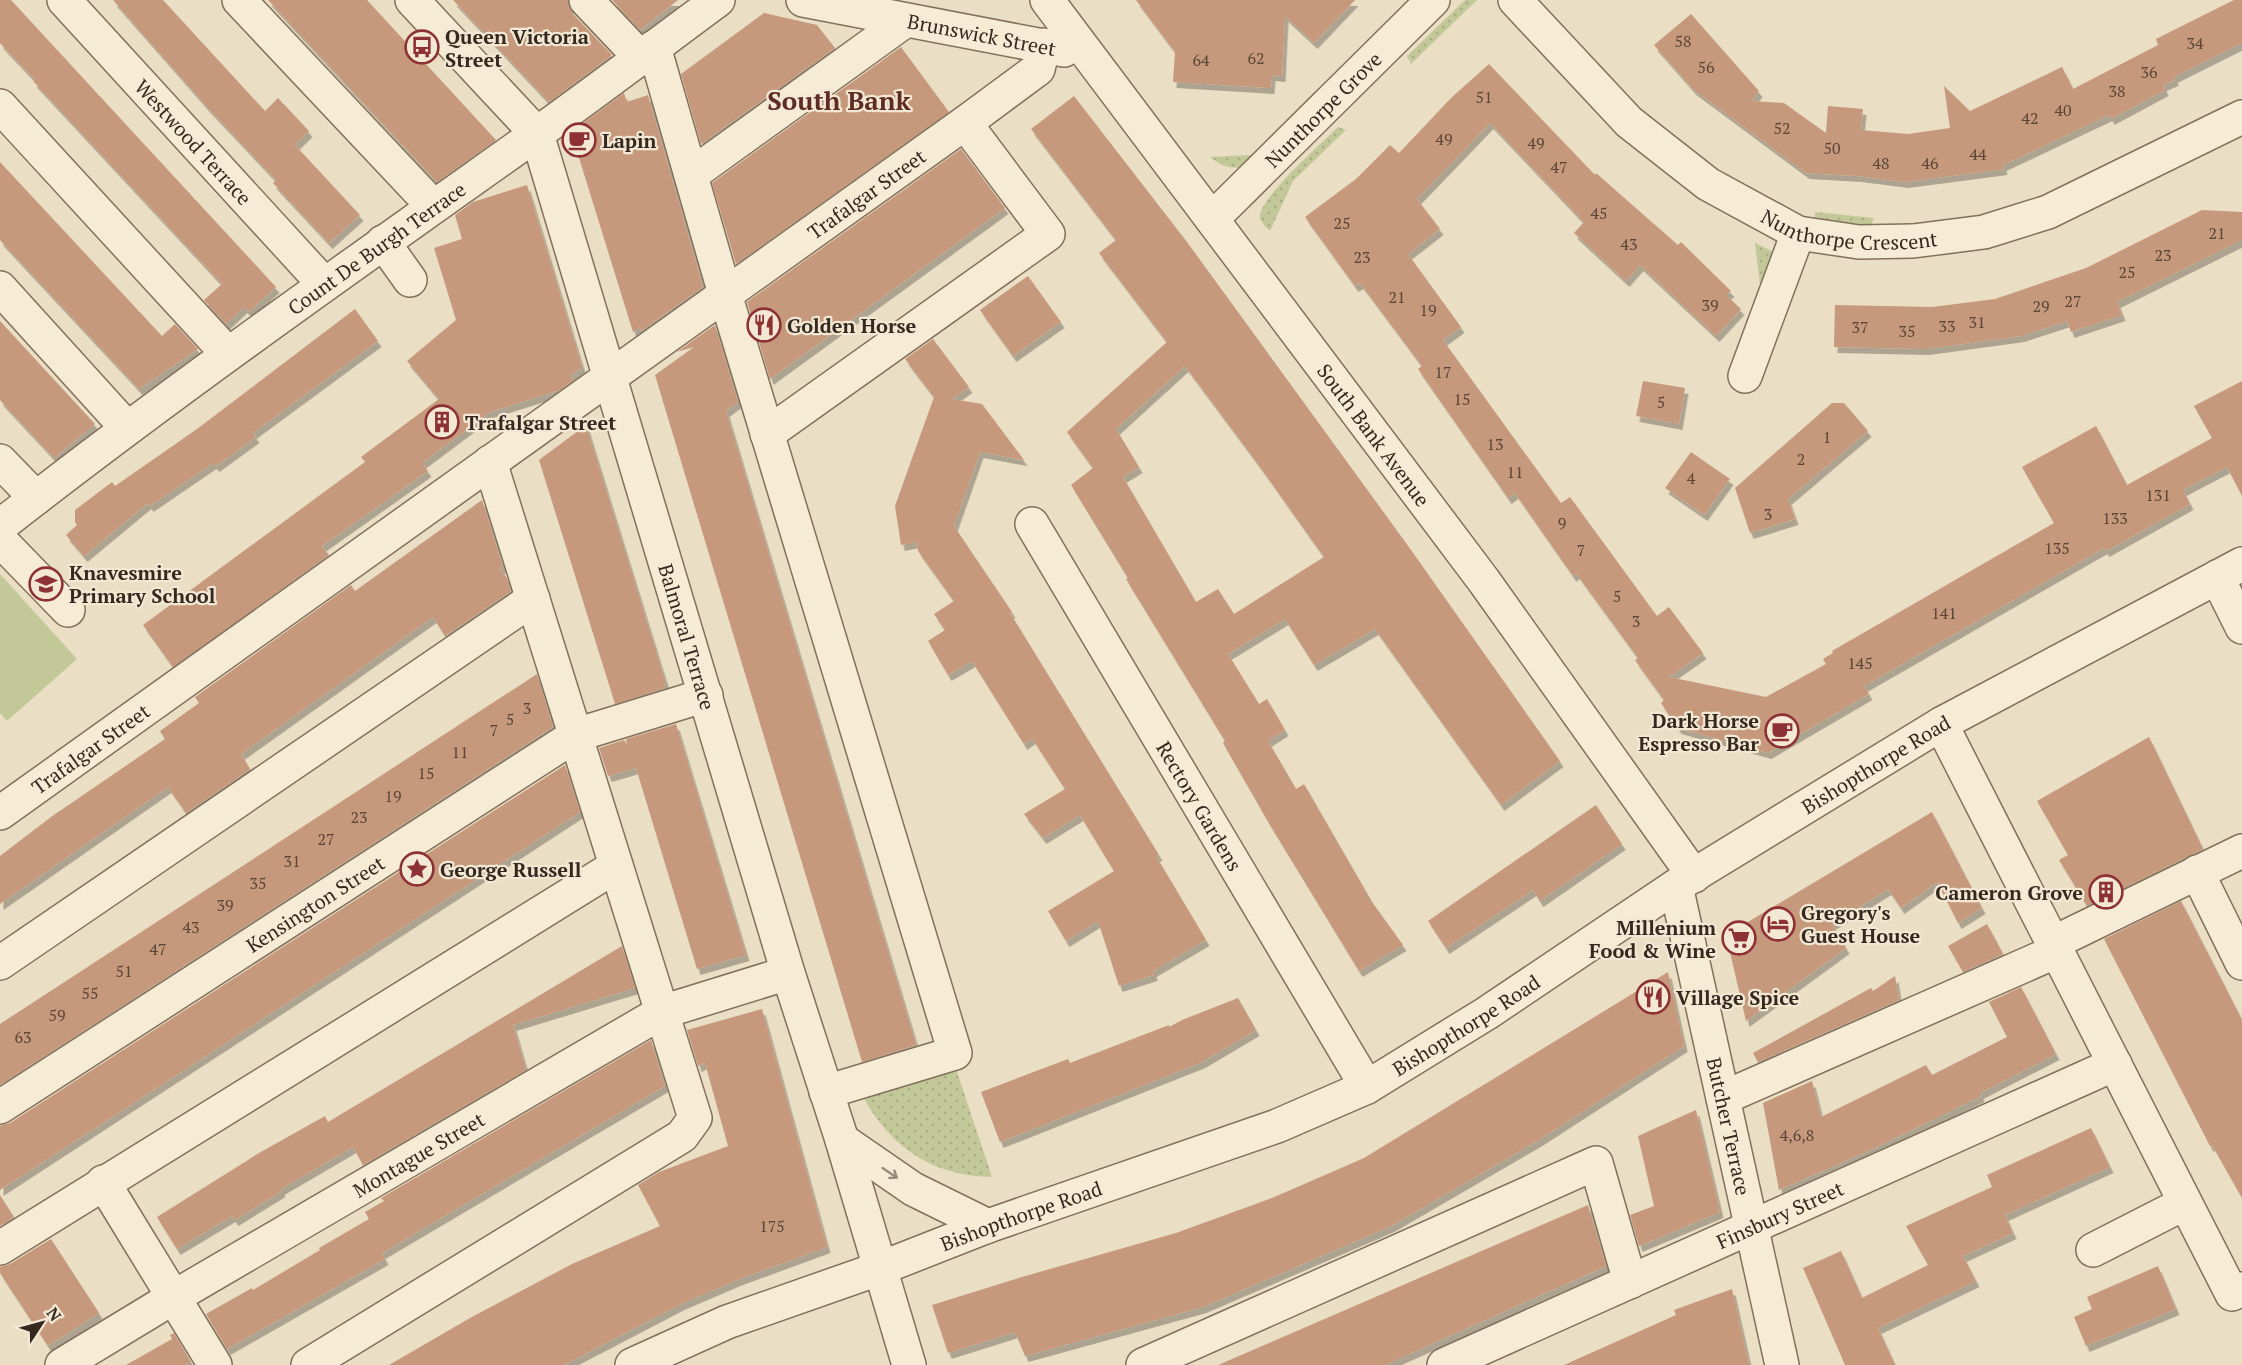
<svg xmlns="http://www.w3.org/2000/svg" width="2242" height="1365" viewBox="0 0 2242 1365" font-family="'PT Serif',serif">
	<defs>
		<pattern id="grass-dots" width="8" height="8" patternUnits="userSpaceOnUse" patternTransform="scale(1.5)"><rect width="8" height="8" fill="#c3c899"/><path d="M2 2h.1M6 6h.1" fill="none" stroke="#a8ac83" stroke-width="1.8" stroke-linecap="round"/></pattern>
		<filter id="shadow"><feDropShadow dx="3.5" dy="6" stdDeviation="0" flood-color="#0004"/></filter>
	</defs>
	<rect width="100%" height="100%" fill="#eadec4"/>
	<g fill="url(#grass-dots)">
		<path d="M1465 0H1477L1411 64 1407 56Z"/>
		<path d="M1315 91 1318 99 1248 166C1232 170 1223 167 1210 157L1251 155Z"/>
		<path d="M1338 127 1346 130 1293 181 1270 231C1266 227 1259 221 1260 215 1263 195 1322 143 1338 127Z"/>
		<path d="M1815 212 1874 218 1871 225 1815 219Z"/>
		<path d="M1755 243 1778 254 1762 301Z"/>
		<path d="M953 1060 992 1177C929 1176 886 1144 859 1089Z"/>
	</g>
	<path fill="#c3c899" d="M0 574 77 659 7 721 0 713Z"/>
	<g fill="#c6997d" fill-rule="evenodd" filter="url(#shadow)">
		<path d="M0 0H11L276 287 249 312 244 307 226 324 204 300 222 284 33 81 35 80 0 43Z"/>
		<path d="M113 0H163L265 111 278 98 309 131 295 145 360 215 329 243 273 183 276 180 208 108Z"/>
		<path d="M268 0H367L496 140 437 182Z"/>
		<path d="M453 0H568L572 13 612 55 549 102Z"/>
		<path d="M612 0H678L640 30Z"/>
		<path d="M1136 0H1355L1314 43 1285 16 1282 76 1272 75 1271 88 1173 82 1175 52Z"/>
		<path d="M2234 0H2242V43L2174 77 2175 80 2163 85 2165 90 2111 119 2109 115 2003 165 2004 169 1905 182 1858 176 1806 173 1693 89 1654 45 1691 14 1759 91 1752 101 1784 103 1826 133 1828 106 1863 109 1861 130 1908 134 1950 128 1944 86 1970 111 2062 67 2073 89 2158 45 2156 39Z"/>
		<path d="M764 13 817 25 835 48 701 144 681 74Z"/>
		<path d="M901 47 949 112 736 264 712 183Z"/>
		<path d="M1489 64 1595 175 1596 173 1678 245 1681 242 1731 291 1726 295 1741 309 1716 336 1640 265 1626 281 1574 233 1584 222 1490 123 1417 199 1440 229 1408 254 1461 327 1443 340 1561 503 1570 497 1657 616 1669 607 1703 653 1669 677 1766 697 1826 664 1823 659 1833 653 1832 651 2054 523 2022 467 2096 426 2127 485 2212 438 2194 406 2242 381V496L2227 467 2183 490 2190 504 2106 551 2104 548 1864 686 1869 694 1768 753 1678 728 1661 703 1664 700 1635 660 1638 658 1576 573 1573 576 1515 493 1508 498 1418 369 1422 366 1360 283 1355 286 1305 217 1356 179 1390 145 1399 153 1451 98Z"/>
		<path d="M624 93 627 102 648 95 703 287 641 331 640 327 633 332 571 132Z"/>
		<path d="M1074 96 1187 242 1406 543 1560 761 1501 805 1375 629 1314 665 1285 619 1228 654 1259 704 1267 699 1285 730 1268 741 1296 789 1304 784 1372 902 1403 945 1359 971 1270 825 1223 743 1225 741 1126 579 1128 578 1071 485 1093 468 1067 432 1167 342 1099 253 1116 240 1031 129ZM1185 366 1258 464 1324 557 1234 614 1218 589 1196 602 1123 477 1139 467 1116 429Z"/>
		<path d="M961 149 1005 208 770 379 747 302Z"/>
		<path d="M0 162 162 336 175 324 198 349 139 389 0 240Z"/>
		<path d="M527 185 582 367 571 375 573 380 560 390 490 412 422 463 428 471 322 546 329 555 173 667 143 625 365 462 361 457 439 399 407 361 456 320 434 248 462 239 455 215 473 202Z"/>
		<path d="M2202 210 2242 212V240L2117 302 2122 315 2071 332 2067 321 2021 336 1926 349 1834 347 1835 305 1932 307 1995 299 2086 268Z"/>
		<path d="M1028 276 1061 322 1013 356 980 310Z"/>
		<path d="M355 309 378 341 253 433 256 437 216 466 213 463 150 506 148 503 84 556 66 535 77 525 75 522V510L112 482 115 486 197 429Z"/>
		<path d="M0 321 95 424 54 458 0 400Z"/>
		<path d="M715 325 738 402 726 411 916 1045 862 1062 655 375 694 347 677 352Z"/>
		<path d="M933 339 969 387 952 399 982 404 1024 460 980 452 954 526 1012 612 1010 613 1159 855 1156 856 1206 940 1153 971 1154 975 1119 986 1098 921 1066 941 1048 911 1114 871 1080 815 1043 838 1024 814 1065 789 1032 738 1024 744 972 661 948 675 928 641 945 630 934 614 954 601 918 551 916 542 901 545 895 506 934 397 905 359Z"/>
		<path d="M1643 381 1685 388 1679 424 1636 416Z"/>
		<path d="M1832 403H1844L1868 431 1788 499 1795 519 1750 533 1735 488Z"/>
		<path d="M586 425 666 684H664L665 688 615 704 539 460Z"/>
		<path d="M1691 452 1730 479 1704 515 1665 488Z"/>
		<path d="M482 500 503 567 500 569 507 578 511 591 445 636 433 617 241 754 250 769 186 813 168 787 0 904V856L51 817 165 739 160 731 199 703 195 697 351 585 355 591Z"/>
		<path d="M537 674 553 727 0 1085V1024Z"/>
		<path d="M676 724 746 955 697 969 636 768 608 776 599 748 624 740 627 744 626 739Z"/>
		<path d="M2149 737 2203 849 2087 906 2059 860 2068 855 2037 801Z"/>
		<path d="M565 765 580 812 0 1190V1126L10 1123Z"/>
		<path d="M1596 805 1622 844 1540 901 1533 890 1446 948 1428 921Z"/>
		<path d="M1932 812 1982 908 1958 923 1937 882 1901 908 1888 889 1832 924 1846 948 1746 1021 1726 935Z"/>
		<path d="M2181 901 2242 1020V1198L2212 1145 2210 1146 2104 939Z"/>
		<path d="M1987 924 2003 954 1963 972 1948 946Z"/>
		<path d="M622 946 635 988 513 1025 526 1070 363 1165 353 1147 281 1189 282 1191 235 1220 232 1216 177 1249 157 1217 259 1153 325 1116 328 1122Z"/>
		<path d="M1668 972 1684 1046 1539 1140 1391 1226 1203 1307 1025 1356 1015 1332 948 1353 932 1305 1022 1277 1176 1233 1272 1198 1364 1158Z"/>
		<path d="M1895 976 1899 1000 1758 1062 1753 1053 1871 988 1873 991Z"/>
		<path d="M2021 987 2056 1054 1980 1093 1981 1096 1873 1149 1779 1190 1763 1103 1812 1081 1821 1117 1926 1065 1932 1075 2007 1037 1989 1002Z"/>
		<path d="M1238 998 1256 1030 1202 1062 1000 1142 981 1092 1068 1059 1070 1063 1169 1025V1027L1182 1020Z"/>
		<path d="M762 1009 827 1247 737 1280 681 1304 564 1365H389L470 1318 572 1264 660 1226 638 1185 659 1172 728 1146 705 1063 698 1066 687 1030Z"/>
		<path d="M651 1040 665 1086 382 1253 385 1259 227 1349 206 1314 252 1288 253 1290 320 1250 319 1248 369 1219 365 1212 384 1201 381 1198Z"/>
		<path d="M1696 1110 1720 1212 1639 1246 1630 1215 1654 1206 1638 1136Z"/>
		<path d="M2091 1128 2110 1167 2005 1215 2013 1233 1963 1256 1976 1281 1878 1328 1895 1365H1845L1803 1268 1841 1251 1862 1298 1928 1265 1906 1226 1992 1187 1987 1175Z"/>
		<path d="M0 1195 14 1217 0 1226Z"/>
		<path d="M1588 1205 1606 1266 1385 1365H1218Z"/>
		<path d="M51 1239 99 1313 48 1346 0 1273V1267L10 1264Z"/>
		<path d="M2158 1266 2176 1309 2086 1346 2074 1317 2092 1309 2087 1297Z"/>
		<path d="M1732 1289 1749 1365H1564L1676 1315 1674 1310Z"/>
		<path d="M174 1333 191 1362 185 1365H126L172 1339 170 1335Z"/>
	</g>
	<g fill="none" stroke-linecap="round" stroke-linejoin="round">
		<defs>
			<g id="minor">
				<path id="s1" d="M64 0 324 284"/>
				<path d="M239 0 433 206"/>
				<path id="s2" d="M412 0 537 134 788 973 842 1140 909 1365"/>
				<path d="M586 0 640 57"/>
				<path id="s3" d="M803 0 1064 50"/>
				<path id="s4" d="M1047 0 1484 581 1694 876"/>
				<path id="s5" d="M1515 0 1629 122 1708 184 1798 233 1859 242 1913 241 1984 232 2048 212 2242 117"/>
				<path d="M654 47 725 294 955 1053 826 1092"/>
				<path d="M0 106 228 354"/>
				<path d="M691 175 906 20"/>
				<path id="s6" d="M1212 219 1433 0"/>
				<path d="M383 242 410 280"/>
				<path d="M0 288 127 428"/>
				<path d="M1745 376 1798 233"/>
				<path d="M767 434 1048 234 965 123"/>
				<path d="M0 461 36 498"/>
				<path id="s7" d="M1032 524 1367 1087"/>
				<path id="s8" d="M0 526C174 390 355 263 535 135 597 91 657 45 718 0"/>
				<path d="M0 540 68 610"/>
				<path d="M2217 577 2242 627"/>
				<path d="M1941 724 2232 1294 2242 1289"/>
				<path id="s9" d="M0 813 965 123 1038 69 1044 45"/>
				<path d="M2197 872 2242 963"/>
				<path id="s10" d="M1676 886 1782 1365"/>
				<path d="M2053 943 2242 851"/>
				<path d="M0 963 533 599"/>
				<path d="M1723 1098 2057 951"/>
				<path id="s11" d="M0 1107 576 735 706 695"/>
				<path d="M842 1140 913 1189 988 1226"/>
				<path d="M103 1182 215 1365"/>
				<path d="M0 1248 616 866"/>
				<path d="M2093 1250 2185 1203"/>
				<path id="s12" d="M62 1365 174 1297 662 1012 788 973"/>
				<path d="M308 1365 682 1136 695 1118 490 462"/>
				<path id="s13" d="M632 1365 727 1322 881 1268 988 1226 1277 1126 1367 1087 1487 1013 1676 886 1941 724 2242 564"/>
				<path d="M1143 1365 1596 1163 1630 1282"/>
				<path id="s14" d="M1444 1365 2115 1064"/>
			</g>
		</defs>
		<use href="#minor" stroke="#83705c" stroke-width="36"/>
		<use href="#minor" stroke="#f6ecd6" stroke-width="33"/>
	</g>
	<defs><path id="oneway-shaft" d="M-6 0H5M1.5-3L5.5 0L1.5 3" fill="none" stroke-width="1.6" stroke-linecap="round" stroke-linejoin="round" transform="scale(1.5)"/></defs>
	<use stroke="#968a7a" href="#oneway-shaft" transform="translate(890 1173) rotate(34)"/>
	<defs>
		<symbol id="bus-ring" viewBox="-11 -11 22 22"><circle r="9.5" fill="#f2e8d3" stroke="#8e3134" stroke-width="1.5"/><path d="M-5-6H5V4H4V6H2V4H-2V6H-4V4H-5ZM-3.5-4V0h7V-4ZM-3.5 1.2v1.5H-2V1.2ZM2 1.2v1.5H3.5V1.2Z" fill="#8e3134"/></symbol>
		<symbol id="cafe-ring" viewBox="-11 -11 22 22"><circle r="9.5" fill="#f2e8d3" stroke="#8e3134" stroke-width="1.5"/><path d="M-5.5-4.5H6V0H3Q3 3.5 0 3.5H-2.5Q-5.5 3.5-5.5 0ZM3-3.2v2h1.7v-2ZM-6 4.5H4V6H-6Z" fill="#8e3134"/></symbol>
		<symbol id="restaurant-ring" viewBox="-11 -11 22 22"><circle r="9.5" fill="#f2e8d3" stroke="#8e3134" stroke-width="1.5"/><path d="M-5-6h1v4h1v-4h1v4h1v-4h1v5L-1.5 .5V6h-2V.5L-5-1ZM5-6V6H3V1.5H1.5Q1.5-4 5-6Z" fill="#8e3134"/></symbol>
		<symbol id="building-ring" viewBox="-11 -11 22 22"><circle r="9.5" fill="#f2e8d3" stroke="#8e3134" stroke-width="1.5"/><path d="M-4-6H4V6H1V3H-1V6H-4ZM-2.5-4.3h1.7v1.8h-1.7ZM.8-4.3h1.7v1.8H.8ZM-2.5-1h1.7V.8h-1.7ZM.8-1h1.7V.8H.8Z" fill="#8e3134"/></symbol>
		<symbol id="school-ring" viewBox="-11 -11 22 22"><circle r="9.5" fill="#f2e8d3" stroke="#8e3134" stroke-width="1.5"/><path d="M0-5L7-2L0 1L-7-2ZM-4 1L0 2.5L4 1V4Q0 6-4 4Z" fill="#8e3134"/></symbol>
		<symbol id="sight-ring" viewBox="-11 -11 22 22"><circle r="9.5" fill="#f2e8d3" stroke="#8e3134" stroke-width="1.5"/><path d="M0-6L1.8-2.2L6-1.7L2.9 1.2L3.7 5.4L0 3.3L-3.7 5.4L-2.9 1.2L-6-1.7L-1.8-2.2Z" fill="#8e3134"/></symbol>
		<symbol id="hotel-ring" viewBox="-11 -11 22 22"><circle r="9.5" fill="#f2e8d3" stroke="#8e3134" stroke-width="1.5"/><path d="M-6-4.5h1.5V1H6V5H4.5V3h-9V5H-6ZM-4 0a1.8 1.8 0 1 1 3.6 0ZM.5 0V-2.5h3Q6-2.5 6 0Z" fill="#8e3134"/></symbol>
		<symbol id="supermarket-ring" viewBox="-11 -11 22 22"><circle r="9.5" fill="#f2e8d3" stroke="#8e3134" stroke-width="1.5"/><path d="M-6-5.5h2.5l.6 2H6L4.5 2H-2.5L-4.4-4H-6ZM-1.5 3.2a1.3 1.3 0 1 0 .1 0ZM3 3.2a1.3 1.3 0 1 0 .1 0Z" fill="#8e3134"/></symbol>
	</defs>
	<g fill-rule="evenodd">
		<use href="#bus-ring" x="403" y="28" width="38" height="38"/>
		<use href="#cafe-ring" x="560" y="121" width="38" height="38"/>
		<use href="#restaurant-ring" x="745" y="306" width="38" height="38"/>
		<use href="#building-ring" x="423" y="403" width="38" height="38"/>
		<use href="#school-ring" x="27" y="565" width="38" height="38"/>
		<use href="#cafe-ring" x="1763" y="712" width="38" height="38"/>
		<use href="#sight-ring" x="398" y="850" width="38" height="38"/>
		<use href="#building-ring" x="2087" y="873" width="38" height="38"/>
		<use href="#hotel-ring" x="1759" y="905" width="38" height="38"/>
		<use href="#supermarket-ring" x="1720" y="919" width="38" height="38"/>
		<use href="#restaurant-ring" x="1634" y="978" width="38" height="38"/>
	</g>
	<g text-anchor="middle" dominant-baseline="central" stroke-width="4.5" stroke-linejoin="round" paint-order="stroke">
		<g font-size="16" fill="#594536">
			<text x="1683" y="41">58</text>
			<text x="2195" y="43">34</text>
			<text x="1256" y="58">62</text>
			<text x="1201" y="60">64</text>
			<text x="1706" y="67">56</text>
			<text x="2149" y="72">36</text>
			<text x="2117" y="91">38</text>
			<text x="1484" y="97">51</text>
			<text x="2063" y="110">40</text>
			<text x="2030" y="118">42</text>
			<text x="1782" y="128">52</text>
			<text x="1444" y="139">49</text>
			<text x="1536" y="143">49</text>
			<text x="1832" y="148">50</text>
			<text x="1978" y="154">44</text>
			<text x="1881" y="163">48</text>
			<text x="1930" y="163">46</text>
			<text x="1559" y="167">47</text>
			<text x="1599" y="213">45</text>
			<text x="1342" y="223">25</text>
			<text x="2217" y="233">21</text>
			<text x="1629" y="244">43</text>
			<text x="2163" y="255">23</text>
			<text x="1362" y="257">23</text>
			<text x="2127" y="272">25</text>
			<text x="1397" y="297">21</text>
			<text x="2073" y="301">27</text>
			<text x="1710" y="305">39</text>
			<text x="2041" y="306">29</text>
			<text x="1428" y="310">19</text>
			<text x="1977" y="322">31</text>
			<text x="1947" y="326">33</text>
			<text x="1860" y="327">37</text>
			<text x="1907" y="331">35</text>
			<text x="1443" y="372">17</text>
			<text x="1462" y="399">15</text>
			<text x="1661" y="402">5</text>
			<text x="1827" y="437">1</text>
			<text x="1495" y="444">13</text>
			<text x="1801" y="459">2</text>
			<text x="1515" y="472">11</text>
			<text x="1691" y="478">4</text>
			<text x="2158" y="495">131</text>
			<text x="1768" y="514">3</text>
			<text x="2115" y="518">133</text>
			<text x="1562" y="523">9</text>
			<text x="2057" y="548">135</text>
			<text x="1581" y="550">7</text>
			<text x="1617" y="596">5</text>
			<text x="1944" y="613">141</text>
			<text x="1636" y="621">3</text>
			<text x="1860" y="663">145</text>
			<text x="527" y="708">3</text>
			<text x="510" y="719">5</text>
			<text x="494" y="730">7</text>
			<text x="460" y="752">11</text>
			<text x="426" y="773">15</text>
			<text x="393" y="796">19</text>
			<text x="359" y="817">23</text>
			<text x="326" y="839">27</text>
			<text x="292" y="861">31</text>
			<text x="258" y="883">35</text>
			<text x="225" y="905">39</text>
			<text x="191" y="927">43</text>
			<text x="158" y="949">47</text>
			<text x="124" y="971">51</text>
			<text x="90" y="993">55</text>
			<text x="57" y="1015">59</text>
			<text x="23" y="1037">63</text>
			<text x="1797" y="1135">4,6,8</text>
			<text x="772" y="1226">175</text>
		</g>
		<g font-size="20" fill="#35291f" stroke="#f2e8d3">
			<text stroke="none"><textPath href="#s3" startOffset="182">Brunswick Street</textPath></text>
			<text stroke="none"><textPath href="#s6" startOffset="156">Nunthorpe Grove</textPath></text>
			<text stroke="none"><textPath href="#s1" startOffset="192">Westwood Terrace</textPath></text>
			<text stroke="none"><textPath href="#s9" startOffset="1065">Trafalgar Street</textPath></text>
			<text stroke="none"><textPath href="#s5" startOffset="420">Nunthorpe Crescent</textPath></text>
			<text stroke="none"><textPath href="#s8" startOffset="468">Count De Burgh Terrace</textPath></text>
			<text stroke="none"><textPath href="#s4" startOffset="544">South Bank Avenue</textPath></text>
			<text stroke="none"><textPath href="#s2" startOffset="708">Balmoral Terrace</textPath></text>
			<text stroke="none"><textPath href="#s9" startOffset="111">Trafalgar Street</textPath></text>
			<text stroke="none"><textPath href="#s13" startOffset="1389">Bishopthorpe Road</textPath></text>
			<text stroke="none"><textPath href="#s7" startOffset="328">Rectory Gardens</textPath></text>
			<text stroke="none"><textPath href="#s11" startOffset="375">Kensington Street</textPath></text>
			<text stroke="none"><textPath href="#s13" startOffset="903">Bishopthorpe Road</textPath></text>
			<text stroke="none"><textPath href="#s10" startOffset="246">Butcher Terrace</textPath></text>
			<text stroke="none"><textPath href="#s12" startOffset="414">Montague Street</textPath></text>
			<text stroke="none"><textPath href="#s14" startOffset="368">Finsbury Street</textPath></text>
			<text stroke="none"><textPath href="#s13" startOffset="417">Bishopthorpe Road</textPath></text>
		</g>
		<g font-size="20" font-weight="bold" fill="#35291f" stroke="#f2e8d3" text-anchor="start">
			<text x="445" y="36">Queen Victoria<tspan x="445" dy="23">Street</tspan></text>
			<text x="602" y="140">Lapin</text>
			<text x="787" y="325">Golden Horse</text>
			<text x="465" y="422">Trafalgar Street</text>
			<text x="69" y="572">Knavesmire<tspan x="69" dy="23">Primary School</tspan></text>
			<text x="1759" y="720" text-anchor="end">Dark Horse<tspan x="1759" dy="23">Espresso Bar</tspan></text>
			<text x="440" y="869">George Russell</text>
			<text x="2083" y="892" text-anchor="end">Cameron Grove</text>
			<text x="1801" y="912">Gregory's<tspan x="1801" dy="23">Guest House</tspan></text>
			<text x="1716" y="927" text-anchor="end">Millenium<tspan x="1716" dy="23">Food &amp; Wine</tspan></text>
			<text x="1676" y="997">Village Spice</text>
		</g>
		<g font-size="26" font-weight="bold" fill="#5e2c22" stroke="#f2e8d3">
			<text x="839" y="100">South Bank</text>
		</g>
	</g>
	<g transform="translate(42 1323) rotate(54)" stroke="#f2e8d3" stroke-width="4.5" paint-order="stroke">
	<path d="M0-4.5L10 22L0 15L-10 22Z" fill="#35291f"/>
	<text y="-9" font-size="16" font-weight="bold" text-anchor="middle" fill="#35291f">N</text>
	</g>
</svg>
